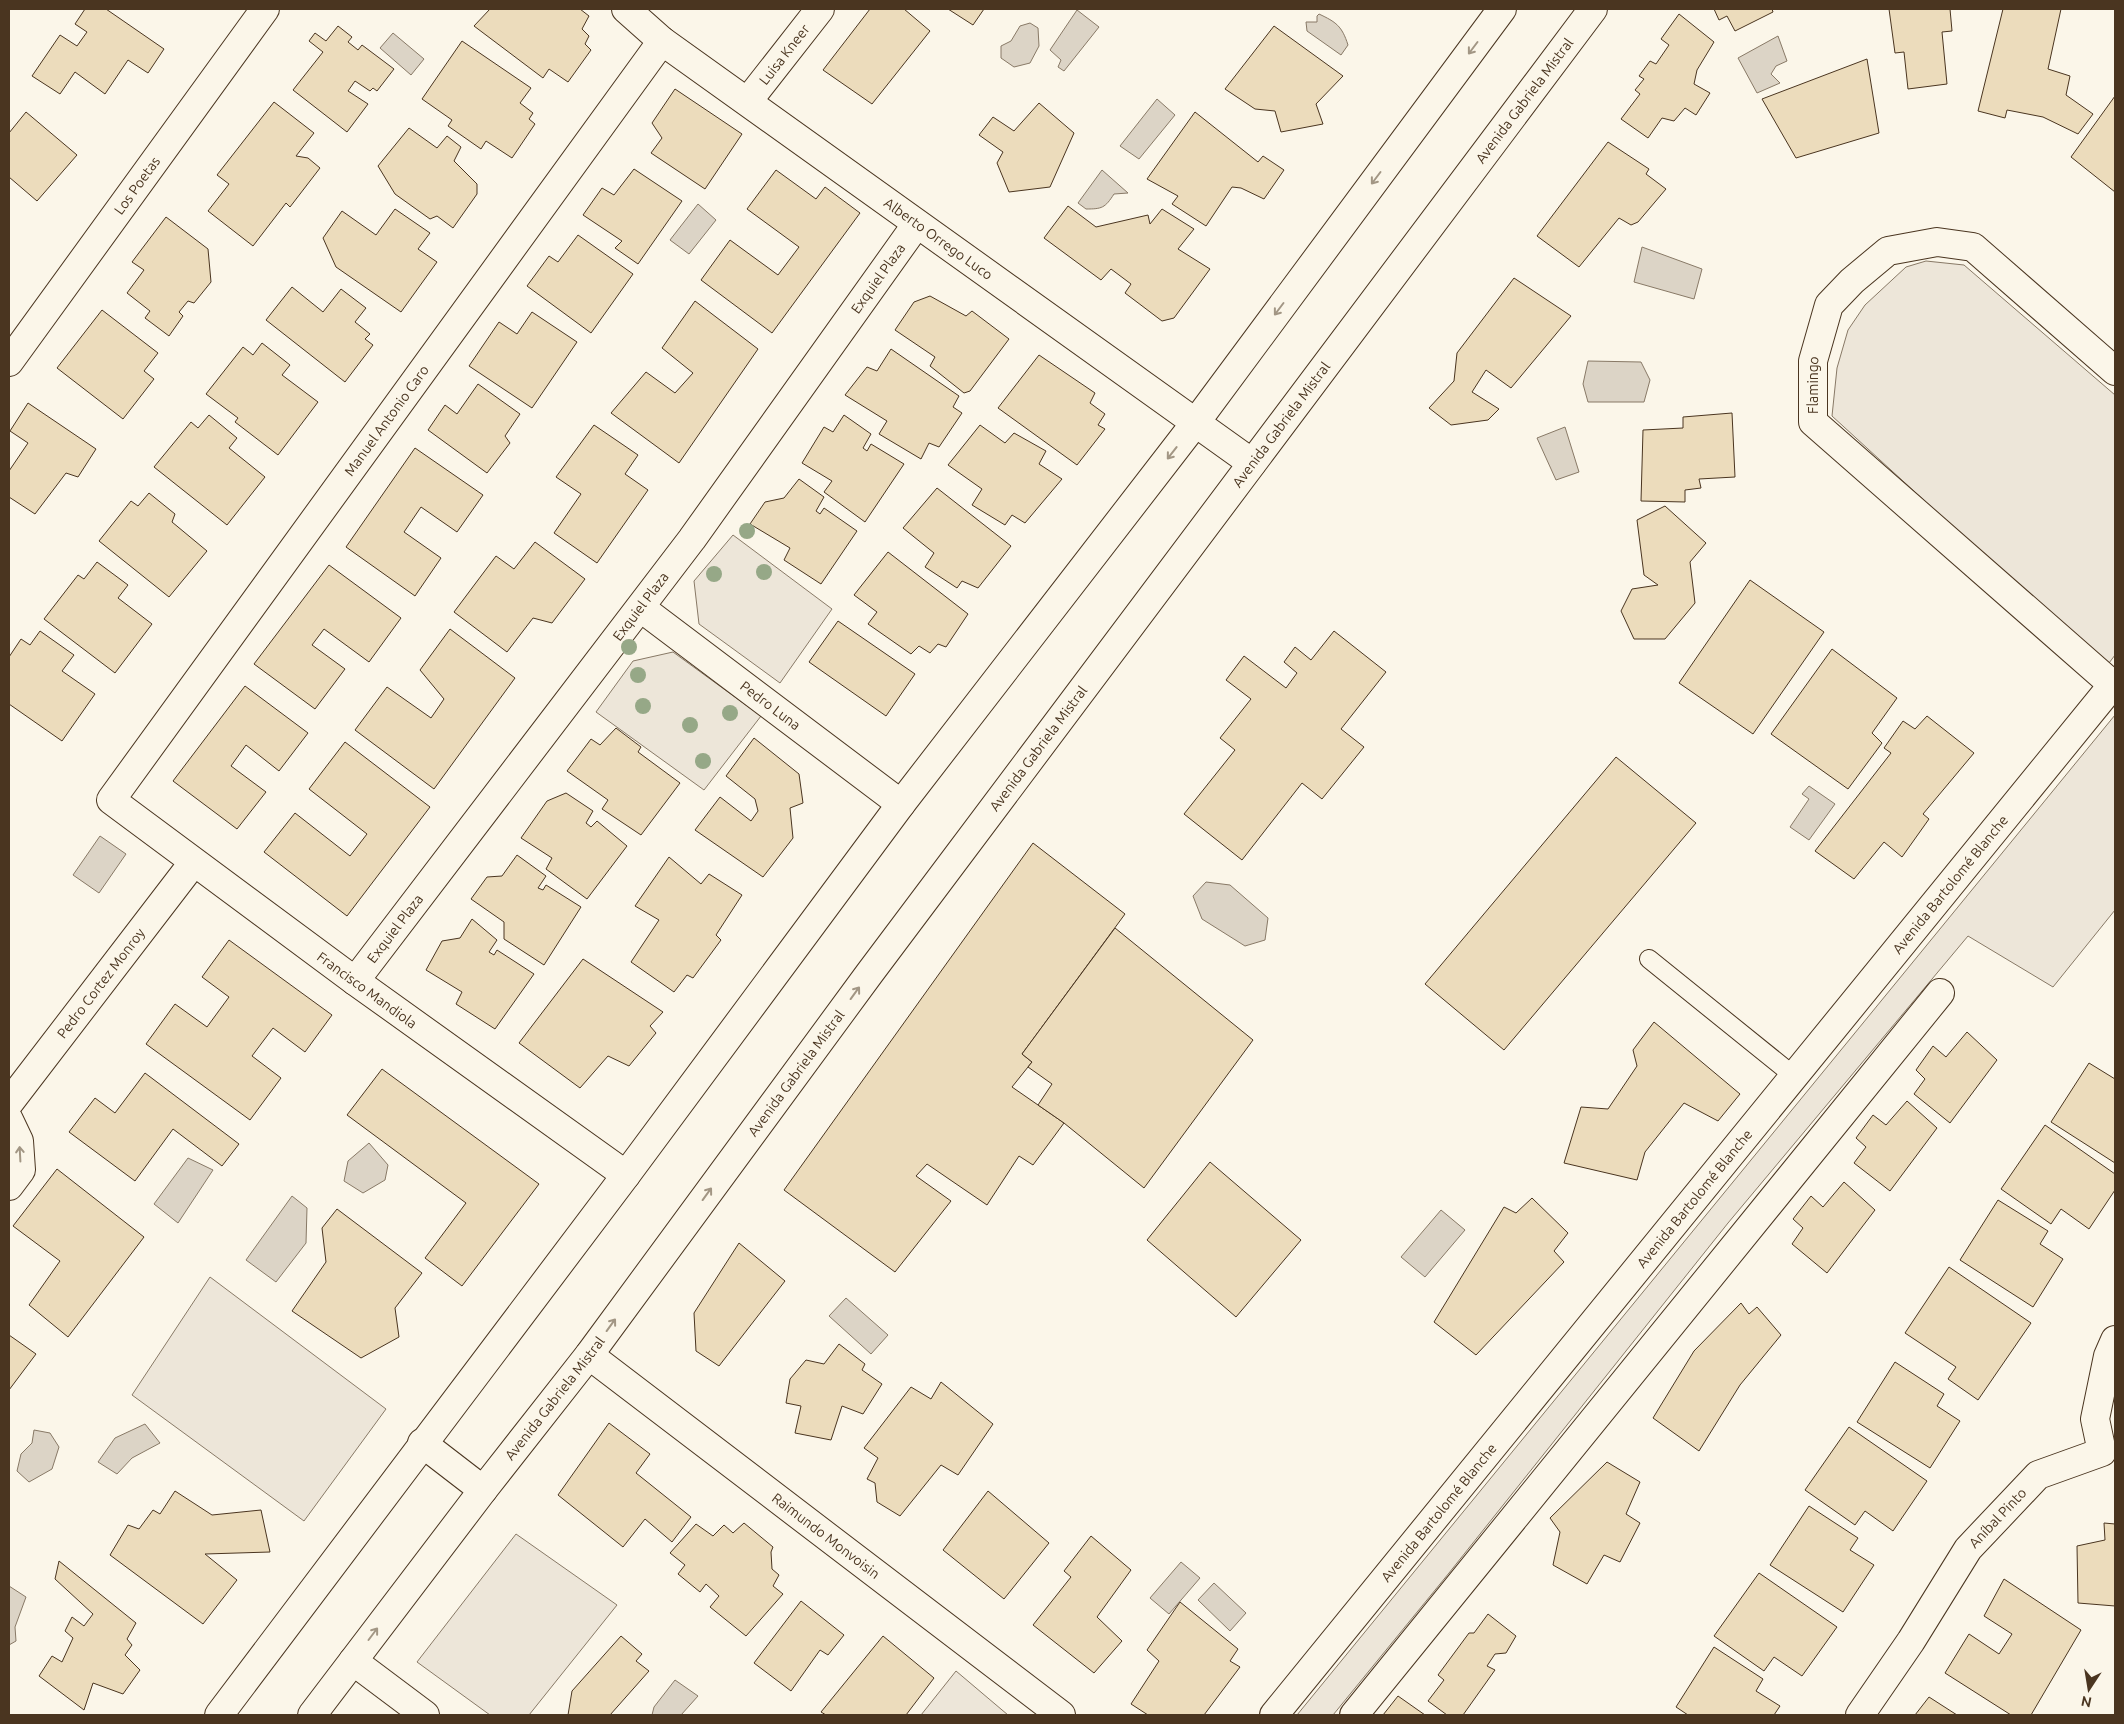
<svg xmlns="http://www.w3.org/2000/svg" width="2124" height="1724" viewBox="0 0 2124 1724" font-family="Ubuntu,sans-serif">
	<rect width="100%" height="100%" fill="#fbf6e9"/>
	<g fill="#ede6d9" stroke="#887966">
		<path d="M1926 261 1964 265 2115 395V655L2106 667 1832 416 1837 368 1848 330 1865 305 1906 267Z"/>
		<path d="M733 535 832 609 780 683 699 624 694 581Z"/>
		<path d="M673 652 761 716 704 790 596 712 633 661Z"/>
		<path d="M2115 715V910L2053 987 1968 936 1728 1223 1449 1573 1333 1715H1297Z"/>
		<path d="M210 1277 386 1409 304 1521 132 1395Z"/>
		<path d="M516 1534 617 1605 529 1715H490L417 1662Z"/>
		<path d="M956 1671 1008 1715H921Z"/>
	</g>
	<g fill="#dcd4c6" stroke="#887966">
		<path d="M1077 10 1099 27 1064 71 1058 67 1061 60 1050 50Z"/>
		<path d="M1319 14C1336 22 1342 26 1348 45L1341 55 1307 31 1306 22H1317V16Z"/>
		<path d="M1030 23 1038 28 1039 46 1030 63 1014 67 1001 58V46L1011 41 1020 26Z"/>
		<path d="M393 33 424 59 411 75 380 48Z"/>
		<path d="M1778 36 1787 61 1776 66 1771 74 1780 83 1757 93 1738 58Z"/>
		<path d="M1157 99 1175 115 1139 159 1120 146Z"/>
		<path d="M1102 170 1128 193 1114 194C1105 208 1102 209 1086 209L1078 203Z"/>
		<path d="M698 204 716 220 689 254 670 240Z"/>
		<path d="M1642 247 1702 269 1694 299 1634 282Z"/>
		<path d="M1588 361 1641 362 1650 380 1644 402H1588L1583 384Z"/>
		<path d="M1565 427 1579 472 1556 480 1537 438Z"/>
		<path d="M1809 786 1835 804 1809 840 1790 827 1809 799 1802 794Z"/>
		<path d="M100 836 126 854 99 893 73 875Z"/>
		<path d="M1206 882 1230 885 1268 918 1265 940 1245 946 1202 919 1193 896Z"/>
		<path d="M369 1143 388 1165 385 1180 363 1193 344 1181 348 1161Z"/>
		<path d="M188 1158 213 1170 178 1223 154 1204Z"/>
		<path d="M292 1196 307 1208 306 1243 276 1282 246 1260Z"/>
		<path d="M1441 1210 1465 1230 1425 1277 1401 1257Z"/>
		<path d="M846 1298 888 1335 871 1354 829 1316Z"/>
		<path d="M145 1424 160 1443 132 1458 117 1474 98 1462 115 1438Z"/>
		<path d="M34 1430 50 1433 59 1447 52 1469 29 1482 17 1471 21 1454 32 1443Z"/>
		<path d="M1181 1562 1200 1578 1169 1614 1150 1598Z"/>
		<path d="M1214 1583 1246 1613 1230 1631 1198 1600Z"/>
		<path d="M9 1586 26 1597 15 1627 16 1641 9 1645Z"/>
		<path d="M675 1680 698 1696 681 1715H652L654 1707Z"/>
	</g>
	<g fill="#ecdcbc" stroke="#4a3520">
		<path d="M85 9H106L164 49 148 73 128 60 105 94 75 72 60 94 32 76 60 35 77 46 87 32 75 24Z"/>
		<path d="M490 9H580L589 16 582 29 589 36 585 44 591 50 568 82 549 69 543 78 474 26Z"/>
		<path d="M870 9H904L930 31 872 104 823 70Z"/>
		<path d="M948 9H984L973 25Z"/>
		<path d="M1714 9H1772L1773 12 1735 31 1727 16 1719 20Z"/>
		<path d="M1889 9H1950L1952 31 1942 32 1947 84 1908 89 1904 52 1895 53Z"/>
		<path d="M2003 9H2061L2048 69 2070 76 2066 95 2093 114 2078 134 2043 117 2007 110 2005 118 1978 111Z"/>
		<path d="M1679 14 1714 42 1697 70 1694 84 1710 93 1696 115 1685 108 1674 121 1662 118 1648 138 1621 119 1640 94 1635 90 1644 79 1639 76 1650 61 1656 64 1669 45 1661 39Z"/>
		<path d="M338 26 352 37 348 42 358 50 362 45 394 69 377 91 373 88 370 91 355 81 348 91 368 104 347 132 293 90 323 52 309 41 315 33 326 41Z"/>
		<path d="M1274 26 1343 76 1316 104 1323 124 1281 132 1275 111 1255 109 1225 89Z"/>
		<path d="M462 41 531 88 520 103 533 113 529 119 535 124 512 158 486 141 481 149 448 126 452 120 422 99Z"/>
		<path d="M1867 59 1879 133 1796 158 1762 99Z"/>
		<path d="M675 89 742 134 705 189 651 153 662 138 652 123Z"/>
		<path d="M2115 96V192L2071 157Z"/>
		<path d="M274 102 314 133 296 156 308 158 320 168 290 207 286 203 253 246 208 211 229 184 217 175Z"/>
		<path d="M1039 103 1074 133 1050 187 1009 192 997 163 1003 152 979 135 993 117 1014 131Z"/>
		<path d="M26 112 77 155 37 201 9 177V133Z"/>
		<path d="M1195 112 1258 162 1263 156 1284 170 1264 199 1241 188 1232 187 1206 226 1172 204 1178 196 1147 179Z"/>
		<path d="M409 128 437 148 447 136 461 147 454 161 477 184V194L453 228 437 216 430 219 395 194 378 166Z"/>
		<path d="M1608 142 1649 169 1646 174 1666 189 1638 222 1631 225 1619 218 1579 267 1537 236Z"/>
		<path d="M634 169 682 201 638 264 615 248 622 241 583 215 602 188 614 195Z"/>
		<path d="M776 170 816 199 825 187 860 213 772 333 701 280 730 240 778 275 799 247 747 209Z"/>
		<path d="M1068 206 1096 227 1148 215 1150 224 1162 209 1194 229 1178 249 1210 269 1174 318 1162 321 1125 293 1131 284 1111 269 1101 280 1044 238Z"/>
		<path d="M395 209 430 233 418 249 437 262 401 312 336 267 323 238 342 211 376 235Z"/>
		<path d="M166 217 208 249 211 282 194 303 188 301 179 312 183 316 169 336 145 318 150 311 127 293 144 270 132 262Z"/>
		<path d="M578 235 633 274 591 333 527 286 549 256 558 262Z"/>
		<path d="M1514 278 1571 316 1511 388 1486 370 1472 392 1499 409 1488 420 1451 425 1429 408 1454 381 1457 353Z"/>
		<path d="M292 287 323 312 341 289 366 308 355 322 370 334 365 339 373 345 345 382 266 320Z"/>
		<path d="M930 296 966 316 972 311 1009 339 970 391 964 393 930 366 935 357 895 330 914 302Z"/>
		<path d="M695 301 758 349 679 463 611 413 646 372 675 393 693 373 662 348Z"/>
		<path d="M102 310 158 353 144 371 154 379 123 419 57 368Z"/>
		<path d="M532 312 577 342 532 408 469 366 499 322 517 334Z"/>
		<path d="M262 343 290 365 282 375 318 402 278 455 235 422 238 418 206 394 243 347 253 355Z"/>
		<path d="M891 349 959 396 953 407 962 413 939 447 929 443 921 459 879 434 887 421 845 395 867 367 877 371Z"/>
		<path d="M1039 355 1095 393 1090 403 1105 414 1098 425 1105 429 1077 465 998 408Z"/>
		<path d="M478 384 520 414 505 436 510 443 487 473 428 430 445 405 457 414Z"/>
		<path d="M28 403 96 449 78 477 66 473 35 514 9 497V471L28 443 10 431Z"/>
		<path d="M1732 413 1735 477 1699 479 1701 488 1685 490V502L1641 501 1643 430 1683 428V417Z"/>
		<path d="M209 415 237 438 229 448 265 477 227 525 154 467 191 422 198 428Z"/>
		<path d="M844 415 871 434 863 448 867 451 871 444 904 464 865 522 824 492 832 481 802 463 824 427 833 432Z"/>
		<path d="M594 425 638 455 625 474 648 490 597 563 554 533 581 494 556 477Z"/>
		<path d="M980 425 1005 443 1014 433 1046 451 1039 464 1062 479 1025 523 1012 515 1005 525 972 505 982 489 948 465Z"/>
		<path d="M415 448 483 495 457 532 421 507 404 532 441 558 415 596 346 547Z"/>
		<path d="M799 479 824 497 816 511 820 514 824 508 857 531 821 584 784 560 790 548 750 524 765 502 784 498Z"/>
		<path d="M937 488 1011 546 978 588 962 581 957 588 925 567 934 553 903 528Z"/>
		<path d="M149 493 175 514 172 522 207 551 169 597 99 541 131 501 138 506Z"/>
		<path d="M1665 506 1706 543 1690 562 1695 603 1665 639H1634L1621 611 1632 589 1658 585 1644 575 1637 520Z"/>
		<path d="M535 542 585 579 552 623 533 618 507 652 454 612 496 556 514 569Z"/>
		<path d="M888 552 968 614 946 647 938 644 930 653 919 646 911 654 868 624 877 612 854 595Z"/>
		<path d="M97 562 128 585 118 598 152 624 115 673 44 619 78 575 84 579Z"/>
		<path d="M329 565 401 618 369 662 324 629 312 645 345 669 315 709 254 664Z"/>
		<path d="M1750 580 1824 632 1753 734 1679 683Z"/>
		<path d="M838 621 915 674 886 716 809 662Z"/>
		<path d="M450 629 515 678 434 789 355 730 387 687 431 718 444 699 420 670Z"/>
		<path d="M40 631 74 655 62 671 95 694 62 741 9 704V657L21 639 30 645Z"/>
		<path d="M1334 631 1386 672 1341 729 1364 747 1322 799 1302 783 1242 860 1184 814 1235 750 1220 738 1251 699 1226 680 1244 656 1286 688 1297 673 1284 662 1295 647 1311 660Z"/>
		<path d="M1832 649 1897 698 1872 733 1882 743 1848 789 1771 734Z"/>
		<path d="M245 686 308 733 279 771 246 745 231 766 266 792 237 829 173 781Z"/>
		<path d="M1927 716 1974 753 1923 814 1929 819 1902 857 1884 842 1854 879 1815 851 1891 753 1884 748 1903 721 1915 729Z"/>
		<path d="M616 728 641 747 638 752 680 783 641 835 602 809 608 800 567 771 591 739 600 745Z"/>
		<path d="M754 738 799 774 803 803 790 808 793 838 763 877 695 830 720 797 751 821 758 811 755 799 726 776Z"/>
		<path d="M345 742 430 807 347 916 264 852 295 813 350 856 367 834 309 789Z"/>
		<path d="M1616 757 1696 823 1504 1050 1425 984Z"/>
		<path d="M566 793 593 811 586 823 591 827 597 821 627 846 587 899 546 869 552 858 521 838 547 801Z"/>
		<path d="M1033 843 1125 914 1022 1054 1032 1062 1012 1087 1064 1123 1033 1165 1019 1156 987 1205 927 1164 916 1176 951 1201 895 1272 784 1190Z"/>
		<path d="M517 855 546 876 538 888 543 890 546 885 581 907 544 965 504 939V922L471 899 487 877 502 876Z"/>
		<path d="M669 857 701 884 709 874 742 895 716 935 721 940 693 978 687 975 674 992 631 962 659 920 635 906Z"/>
		<path d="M472 919 497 940 489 952 494 955 497 950 534 974 495 1029 456 1004 462 992 426 970 442 941 460 938Z"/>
		<path d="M1115 928 1253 1040 1144 1188 1064 1123 1038 1105 1052 1084 1028 1067 1032 1062 1022 1054Z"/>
		<path d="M229 940 332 1015 305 1052 273 1028 252 1056 281 1078 250 1120 146 1044 175 1004 207 1027 229 997 202 977Z"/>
		<path d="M583 959 663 1012 650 1026 656 1033 629 1066 608 1056 580 1088 519 1043Z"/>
		<path d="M1654 1022 1740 1094 1718 1121 1684 1103 1645 1152 1637 1180 1564 1163 1581 1107 1608 1109 1637 1066 1633 1050Z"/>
		<path d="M1967 1032 1997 1060 1950 1123 1914 1094 1925 1079 1916 1070 1933 1046 1946 1057Z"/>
		<path d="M2089 1063 2115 1079V1163L2051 1122Z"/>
		<path d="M382 1069 539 1184 462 1286 425 1258 466 1203 347 1115Z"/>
		<path d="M145 1073 239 1144 222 1166 173 1129 135 1181 69 1132 95 1098 115 1113Z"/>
		<path d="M1907 1101 1937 1128 1890 1191 1854 1163 1866 1147 1856 1138 1873 1115 1886 1125Z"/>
		<path d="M2045 1125 2115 1174V1190L2089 1229 2061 1209 2051 1224 2001 1189Z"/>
		<path d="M1210 1162 1301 1240 1236 1317 1147 1240Z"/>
		<path d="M57 1169 144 1237 68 1337 29 1305 60 1261 13 1226Z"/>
		<path d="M1844 1182 1875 1210 1827 1273 1792 1244 1803 1228 1793 1219 1811 1196 1823 1207Z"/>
		<path d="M1532 1198 1568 1233 1554 1251 1564 1262 1476 1355 1434 1322 1504 1207 1516 1213Z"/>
		<path d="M1998 1200 2048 1231 2040 1244 2063 1259 2033 1307 1960 1260Z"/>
		<path d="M337 1209 422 1273 395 1308 399 1337 361 1358 292 1311 326 1262 322 1228Z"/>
		<path d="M739 1243 785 1281 719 1366 696 1351 694 1313Z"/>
		<path d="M1949 1267 2031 1323 1978 1400 1948 1379 1956 1367 1905 1333Z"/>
		<path d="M1741 1303 1749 1314 1757 1307 1781 1335 1740 1385 1699 1451 1653 1418 1694 1351Z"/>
		<path d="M9 1335 36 1354 9 1390Z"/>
		<path d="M839 1344 865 1364 862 1370 882 1384 863 1414 842 1406 831 1440 795 1433 801 1406 786 1403 790 1379 806 1360 824 1364Z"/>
		<path d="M1895 1362 1944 1394 1937 1406 1960 1421 1930 1468 1857 1422Z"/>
		<path d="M941 1382 993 1424 958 1475 941 1465 900 1516 877 1502 875 1483 867 1479 878 1458 864 1448 911 1387 931 1399Z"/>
		<path d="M609 1423 650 1454 636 1473 691 1517 672 1542 645 1519 623 1547 558 1495Z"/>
		<path d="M1849 1427 1927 1481 1893 1531 1865 1511 1855 1525 1805 1490Z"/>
		<path d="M1607 1462 1640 1482 1626 1514 1640 1523 1620 1562 1604 1555 1587 1584 1553 1565 1560 1532 1550 1518Z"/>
		<path d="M175 1491 212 1515 261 1510 270 1552 205 1554 237 1580 203 1624 110 1555 128 1525 139 1529 153 1510 160 1514Z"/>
		<path d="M988 1491 1049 1543 1004 1599 943 1550Z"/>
		<path d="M1809 1506 1858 1538 1850 1550 1874 1565 1843 1612 1770 1565Z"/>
		<path d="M744 1523 773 1547 771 1552 772 1569 779 1575 773 1586 783 1594 746 1636 710 1607 719 1596 706 1584 700 1592 678 1574 685 1565 670 1553 696 1524 713 1536 724 1525 733 1533Z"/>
		<path d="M2104 1523 2115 1524V1606L2078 1603 2077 1546 2105 1540Z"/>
		<path d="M1091 1536 1131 1570 1097 1617 1122 1641 1094 1673 1033 1625 1071 1577 1064 1571Z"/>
		<path d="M59 1561 136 1623 127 1639 132 1645 125 1655 140 1670 123 1694 93 1683 84 1710 39 1676 52 1656 62 1662 73 1638 65 1631 72 1617 84 1626 93 1614 55 1579Z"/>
		<path d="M1759 1573 1837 1627 1802 1676 1774 1657 1764 1671 1714 1636Z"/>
		<path d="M2004 1579 2081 1630 2031 1715H2011L1945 1673 1969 1634 1999 1654 2012 1634 1984 1616Z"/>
		<path d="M801 1601 844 1635 828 1655 820 1650 791 1691 754 1663Z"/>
		<path d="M1180 1602 1238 1649 1230 1661 1240 1667 1204 1715H1148L1131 1704 1159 1661 1147 1650Z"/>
		<path d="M1488 1614 1516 1636 1506 1653 1495 1654 1487 1666 1495 1670 1463 1715H1447L1428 1701 1444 1680 1438 1675 1469 1633H1474Z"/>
		<path d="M621 1636 642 1654 636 1661 649 1671 610 1715H568L572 1691Z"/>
		<path d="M883 1636 934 1678 906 1715H826L821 1712Z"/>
		<path d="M1714 1647 1763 1679 1756 1691 1780 1706 1774 1715H1688L1676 1707Z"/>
		<path d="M1398 1696 1425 1715H1383Z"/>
		<path d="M1929 1697 1957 1715H1915Z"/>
	</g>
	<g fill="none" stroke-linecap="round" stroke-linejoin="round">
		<defs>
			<path id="lane" d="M1649 959 1794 1076"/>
			<g id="street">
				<path id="s1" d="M626 9 662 41 1252 463"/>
				<path id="s2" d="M748 101 820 9"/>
				<path id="s3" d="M9 362 265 9"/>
				<path id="s4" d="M641 608 901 804"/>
				<path id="s5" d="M2113 685 1813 422V361L1829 305 1852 281 1888 251 1937 242 1973 247 2115 371"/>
				<path id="s6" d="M355 981 692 539 916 225"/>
				<path id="s7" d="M9 1103 193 863"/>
				<path d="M9 1120 19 1141 21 1170 9 1186"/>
				<path id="s8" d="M626 1175 355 981 111 800 662 41"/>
				<path id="s9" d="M589 1355 1061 1715"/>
				<path d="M422 1443 483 1490"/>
				<path d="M353 1661 425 1715"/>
				<path id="s10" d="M1274 1715 2115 682"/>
				<path d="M1354 1715 1940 993"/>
				<path id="s11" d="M1860 1715 1911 1641 1968 1549 2038 1475 2102 1452 2095 1419 2108 1356 2115 1340"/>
			</g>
			<g id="secondary">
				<path d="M219 1715 626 1175 901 804 1196 422 1502 9"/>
				<path id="s12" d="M312 1715 483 1490 589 1355 869 974 1593 9"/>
			</g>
		</defs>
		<use href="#lane" stroke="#4a3520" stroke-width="20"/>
		<use href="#street" stroke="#4a3520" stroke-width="30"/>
		<use href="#secondary" stroke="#4a3520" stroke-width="30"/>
		<use href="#lane" stroke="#fbf6e9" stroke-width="18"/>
		<use href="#street" stroke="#fbf6e9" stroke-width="28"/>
		<use href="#secondary" stroke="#fbf6e9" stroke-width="28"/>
	</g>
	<g fill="#96a887">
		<circle cx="747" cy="531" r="8"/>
		<circle cx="764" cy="572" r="8"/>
		<circle cx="714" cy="574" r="8"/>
		<circle cx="629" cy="647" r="8"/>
		<circle cx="638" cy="675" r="8"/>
		<circle cx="643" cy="706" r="8"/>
		<circle cx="730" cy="713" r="8"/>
		<circle cx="690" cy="725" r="8"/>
		<circle cx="703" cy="761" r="8"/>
	</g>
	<defs><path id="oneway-shaft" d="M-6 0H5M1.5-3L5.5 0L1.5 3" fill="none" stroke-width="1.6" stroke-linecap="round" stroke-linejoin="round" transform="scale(1.25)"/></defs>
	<g stroke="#a29684">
		<use href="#oneway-shaft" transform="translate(1473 48) rotate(127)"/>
		<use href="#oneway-shaft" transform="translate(1376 178) rotate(127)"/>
		<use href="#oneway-shaft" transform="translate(1279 309) rotate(127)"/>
		<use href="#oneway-shaft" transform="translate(1172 453) rotate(128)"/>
		<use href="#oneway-shaft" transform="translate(855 993) rotate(-54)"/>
		<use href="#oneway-shaft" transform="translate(20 1154) rotate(-93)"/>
		<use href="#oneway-shaft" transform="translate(707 1194) rotate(-54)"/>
		<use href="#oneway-shaft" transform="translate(611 1325) rotate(-54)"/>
		<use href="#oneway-shaft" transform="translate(373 1634) rotate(-53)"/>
	</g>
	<g text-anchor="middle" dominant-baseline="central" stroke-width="4" stroke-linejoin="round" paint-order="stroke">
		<g font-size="14" fill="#4a3520" stroke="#fbf6e9">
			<text stroke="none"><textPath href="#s2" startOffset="59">Luisa Kneer</textPath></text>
			<text stroke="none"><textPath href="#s12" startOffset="2019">Avenida Gabriela Mistral</textPath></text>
			<text stroke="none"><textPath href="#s3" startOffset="218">Los Poetas</textPath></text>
			<text stroke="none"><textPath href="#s1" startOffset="388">Alberto Orrego Luco</textPath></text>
			<text stroke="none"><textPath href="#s6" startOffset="876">Exquiel Plaza</textPath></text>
			<text stroke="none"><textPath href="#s5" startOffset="436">Flamingo</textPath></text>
			<text stroke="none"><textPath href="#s8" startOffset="1106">Manuel Antonio Caro</textPath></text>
			<text stroke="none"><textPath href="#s12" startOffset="1614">Avenida Gabriela Mistral</textPath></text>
			<text stroke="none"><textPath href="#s6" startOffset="471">Exquiel Plaza</textPath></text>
			<text stroke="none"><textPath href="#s4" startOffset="162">Pedro Luna</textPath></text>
			<text stroke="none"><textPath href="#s12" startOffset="1209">Avenida Gabriela Mistral</textPath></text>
			<text stroke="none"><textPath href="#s10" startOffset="1071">Avenida Bartolomé Blanche</textPath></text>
			<text stroke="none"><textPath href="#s6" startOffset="66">Exquiel Plaza</textPath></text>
			<text stroke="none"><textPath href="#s7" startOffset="151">Pedro Cortez Monroy</textPath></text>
			<text transform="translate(367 990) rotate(36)">Francisco Mandiola</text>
			<text stroke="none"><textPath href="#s12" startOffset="804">Avenida Gabriela Mistral</textPath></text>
			<text stroke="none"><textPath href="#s10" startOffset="666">Avenida Bartolomé Blanche</textPath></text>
			<text stroke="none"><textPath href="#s12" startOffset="399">Avenida Gabriela Mistral</textPath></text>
			<text stroke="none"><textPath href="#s10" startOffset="261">Avenida Bartolomé Blanche</textPath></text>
			<text stroke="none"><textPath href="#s11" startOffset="241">Aníbal Pinto</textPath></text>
			<text stroke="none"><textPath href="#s9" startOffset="298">Raimundo Monvoisin</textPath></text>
		</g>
	</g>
	<rect width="2124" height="1724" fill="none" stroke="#4a3520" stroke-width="20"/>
	<g transform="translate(2089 1689) rotate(192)" stroke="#fbf6e9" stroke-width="4" paint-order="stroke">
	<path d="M0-4L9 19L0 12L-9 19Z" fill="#4a3520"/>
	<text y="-8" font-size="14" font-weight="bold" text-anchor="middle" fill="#4a3520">N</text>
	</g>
</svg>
